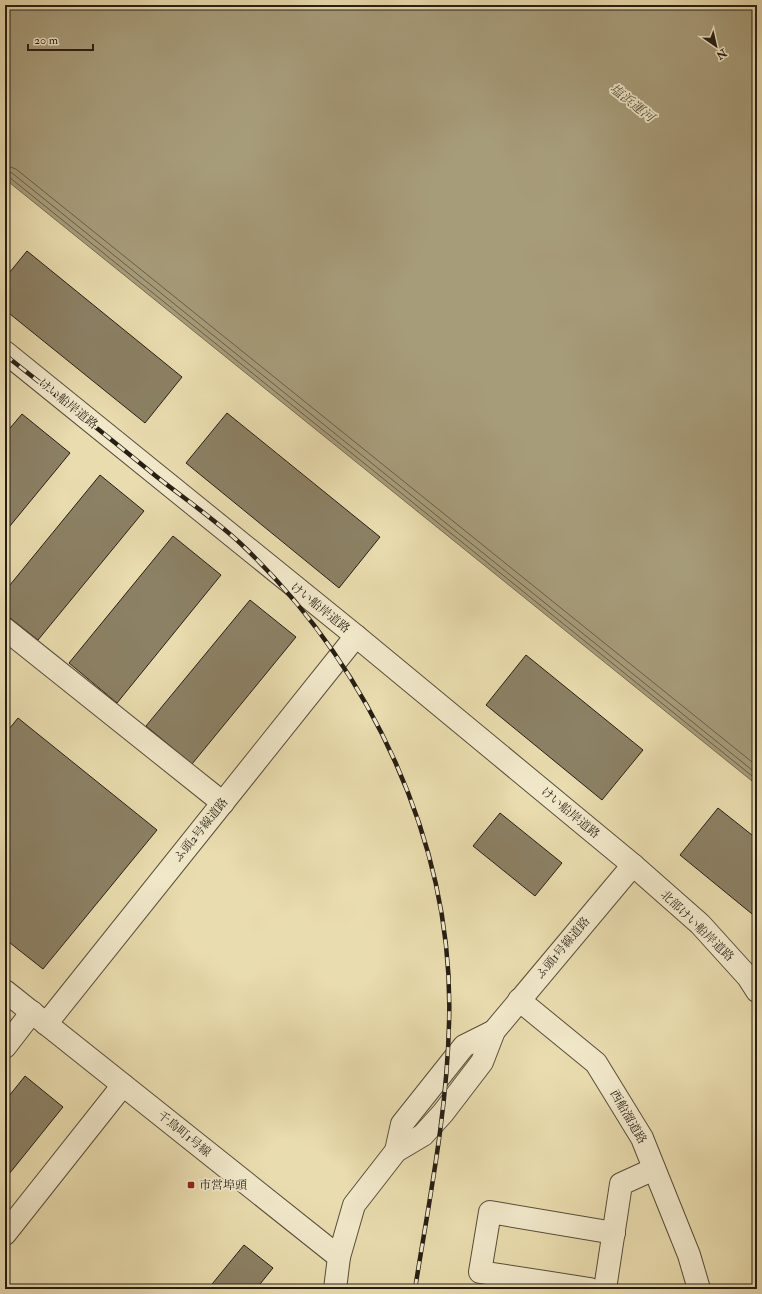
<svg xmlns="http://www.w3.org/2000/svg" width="762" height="1294" viewBox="0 0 762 1294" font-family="'IM FELL Double Pica','Noto Serif JP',serif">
	<rect width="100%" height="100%" fill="#e9dcae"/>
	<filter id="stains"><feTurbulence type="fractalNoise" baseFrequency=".005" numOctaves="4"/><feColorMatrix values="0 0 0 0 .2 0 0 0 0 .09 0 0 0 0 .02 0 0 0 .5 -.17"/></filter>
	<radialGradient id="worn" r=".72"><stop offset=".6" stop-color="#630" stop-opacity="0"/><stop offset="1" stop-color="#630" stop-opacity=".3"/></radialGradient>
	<path fill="#a79c7a" stroke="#746a52" d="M5 5H757V785L5 179Z"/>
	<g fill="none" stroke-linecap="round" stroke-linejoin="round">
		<g stroke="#675e48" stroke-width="1">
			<path d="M5 165 16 169 757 766"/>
			<path d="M5 171 12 173 757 774"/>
			<path d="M5 176 9 177 757 780"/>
		</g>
	</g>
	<g fill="#8c8165" stroke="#271f15">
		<path d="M27 251 182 377 145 423 5 310V278Z"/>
		<path d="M227 413 380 537 339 588 186 463Z"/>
		<path d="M22 414 70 453 5 532V434Z"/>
		<path d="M100 475 144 511 38 640 5 614V591Z"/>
		<path d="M173 536 221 575 117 703 69 663Z"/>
		<path d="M250 600 296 637 192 764 146 726Z"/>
		<path d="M526 655 643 750 602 800 486 705Z"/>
		<path d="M18 718 157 830 43 969 5 939V734Z"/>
		<path d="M718 808 757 839V918L680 855Z"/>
		<path d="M500 813 562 863 535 896 473 846Z"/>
		<path d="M25 1076 63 1107 5 1179V1101Z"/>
		<path d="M244 1245 273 1268 256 1289H208Z"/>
	</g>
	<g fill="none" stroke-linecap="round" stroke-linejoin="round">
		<defs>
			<g id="minor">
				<path d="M5 352 356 636 633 865 700 924 748 977 757 991"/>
				<path d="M5 629 223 803"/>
				<path d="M5 991 339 1257 335 1289"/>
				<path d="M519 1000 596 1063 642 1138 689 1255 699 1289"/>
				<path d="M46 1024 356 636"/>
				<path d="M5 1047 32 1012"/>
				<path d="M396 1151 402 1124 464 1046 494 1031"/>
				<path d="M5 1234 123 1085"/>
				<path d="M339 1257 354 1205 396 1151 423 1135 443 1113 482 1062 494 1031 633 865"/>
				<path d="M590 1289 480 1272 490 1212 614 1233"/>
				<path d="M605 1289 621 1184 654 1169"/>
			</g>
		</defs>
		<use href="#minor" stroke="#584e3b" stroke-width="24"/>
		<use href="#minor" stroke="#f1e8ca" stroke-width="22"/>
		<defs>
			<path id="rail" d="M5 355C56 395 107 436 157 477 185 499 214 519 240 543 369 665 455 844 449 1024 447 1113 429 1201 415 1289"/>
		</defs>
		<use href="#rail" stroke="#271f15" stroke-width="4.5"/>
		<use href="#rail" stroke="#f1e8ca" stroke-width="3" stroke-dasharray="9" stroke-linecap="butt"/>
	</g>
	<rect fill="#8f2418" stroke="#f1e8ca" stroke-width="1.5" x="187" y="1181" width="8" height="8" rx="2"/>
	<g text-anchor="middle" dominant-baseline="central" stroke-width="3.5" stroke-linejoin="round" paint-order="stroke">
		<g font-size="12" fill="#271f15" stroke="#f1e8ca">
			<text transform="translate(68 404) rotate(39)">けい船岸道路</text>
			<text transform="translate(320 608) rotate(39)">けい船岸道路</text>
			<text transform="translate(570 813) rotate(40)">けい船岸道路</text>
			<text transform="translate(201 830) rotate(-51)">ふ頭2号線道路</text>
			<text transform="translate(697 926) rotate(44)">北部けい船岸道路</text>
			<text transform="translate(563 948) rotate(-50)">ふ頭1号線道路</text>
			<text transform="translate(628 1117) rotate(60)">西船溜道路</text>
			<text transform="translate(184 1134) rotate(39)">千鳥町1号線</text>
		</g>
		<g font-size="12" fill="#271f15" stroke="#f1e8ca" text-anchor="start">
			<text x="199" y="1185">市営埠頭</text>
		</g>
		<g font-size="13" font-style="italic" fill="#544b38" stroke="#f1e8ca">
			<text transform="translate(632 103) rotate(38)">塩浜運河</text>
		</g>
	</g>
	<rect width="762" height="1294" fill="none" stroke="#e9dcae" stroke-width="20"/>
	<rect x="6" y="6" width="750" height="1282" fill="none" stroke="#271f15" stroke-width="2"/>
	<rect x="10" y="10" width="742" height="1274" fill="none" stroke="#271f15"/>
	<g transform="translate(716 46) rotate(146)" stroke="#f1e8ca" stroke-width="3" paint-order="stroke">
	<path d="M0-3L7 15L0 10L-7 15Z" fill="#271f15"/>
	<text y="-6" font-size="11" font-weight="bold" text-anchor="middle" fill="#271f15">N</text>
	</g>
	<path d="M28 44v6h65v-6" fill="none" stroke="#271f15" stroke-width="2"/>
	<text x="34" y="44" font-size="12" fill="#271f15" stroke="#f1e8ca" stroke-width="3" paint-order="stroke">20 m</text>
	<rect width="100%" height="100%" filter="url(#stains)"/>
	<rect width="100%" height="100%" fill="url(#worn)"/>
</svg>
